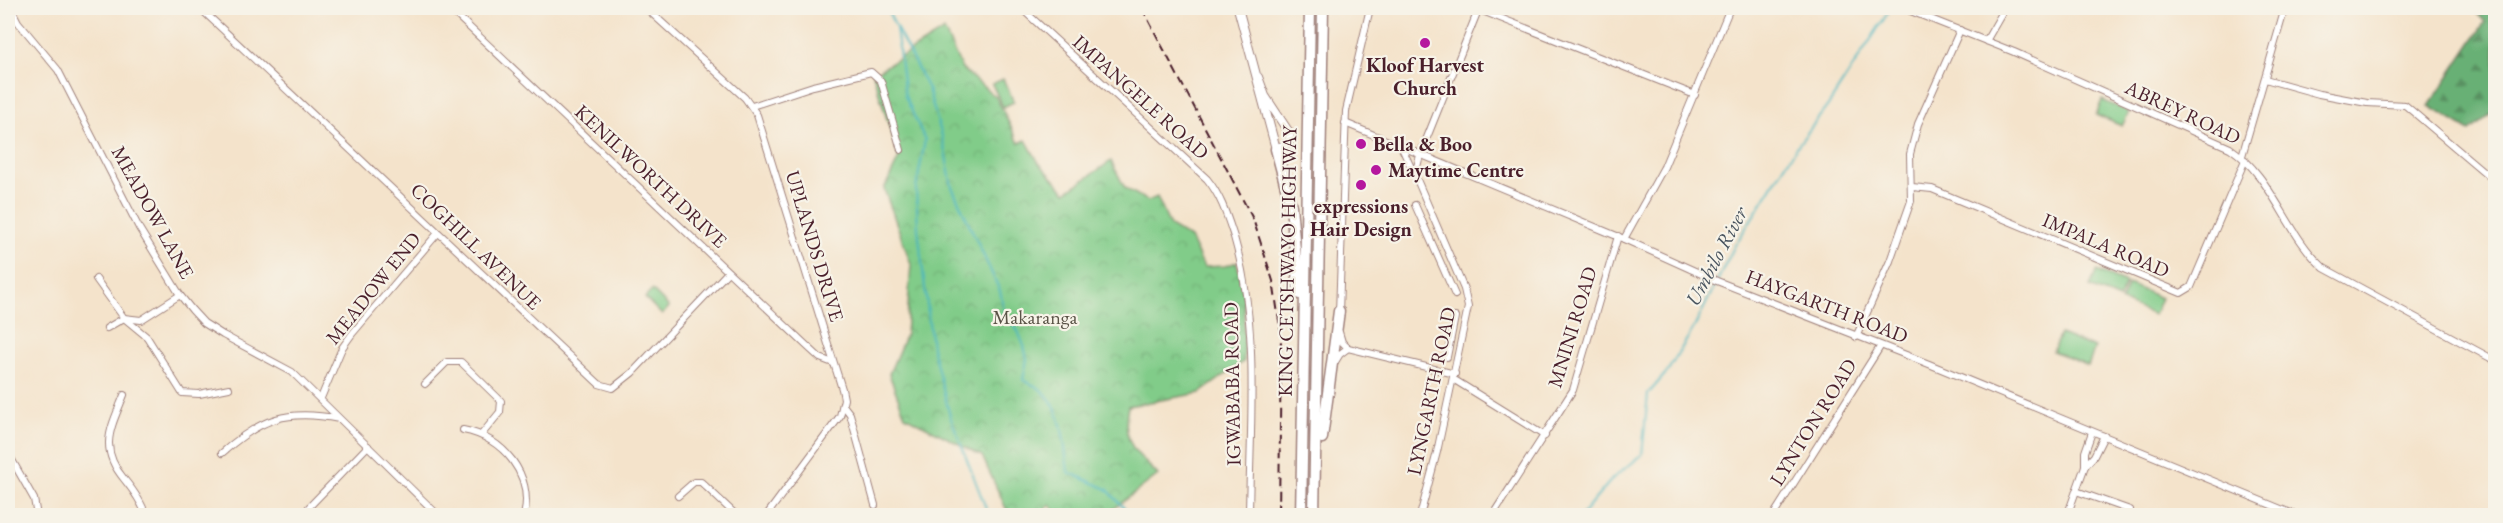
<svg xmlns="http://www.w3.org/2000/svg" width="2503" height="523" viewBox="0 0 2503 523" font-family="'EB Garamond',serif">
	<defs>
		<pattern id="forest-firs" width="22" height="20" patternUnits="userSpaceOnUse" patternTransform="scale(1.5)"><rect width="22" height="20" fill="#68b075"/><path d="M5 1l3.5 6h-7zM16 11l3.5 6h-7z" fill="#588f60"/></pattern>
		<pattern id="park-crowns" width="20" height="18" patternUnits="userSpaceOnUse" patternTransform="scale(1.5)"><rect width="20" height="18" fill="#81cc89"/><path d="M2 6a3 3 0 1 1 6 0M12 15a3 3 0 1 1 6 0" fill="none" stroke="#71af76"/></pattern>
	</defs>
	<rect width="100%" height="100%" fill="#f7f3e8"/>
	<filter id="ink" filterUnits="userSpaceOnUse"><feTurbulence type="fractalNoise" baseFrequency=".0167" numOctaves="2"/><feDisplacementMap in="SourceGraphic" scale="12" xChannelSelector="R" yChannelSelector="G"/><feConvolveMatrix kernelMatrix="1 2 1 2 8 2 1 2 1" color-interpolation-filters="sRGB"/></filter>
	<filter id="wash" filterUnits="userSpaceOnUse"><feTurbulence type="fractalNoise" baseFrequency=".008" numOctaves="4" result="noise"/><feDisplacementMap in="SourceGraphic" scale="24" xChannelSelector="R" yChannelSelector="G"/><feGaussianBlur stdDeviation="1.35" result="paint"/><feColorMatrix in="noise" values="0 0 0 0 0 0 0 0 0 0 0 0 0 0 0 0 0 1.4 0 .05"/><feComposite in="paint" operator="in"/></filter>
	<g filter="url(#wash)">
		<rect width="100%" height="100%" fill="#f4e3cb"/>
		<path fill="url(#forest-firs)" stroke="#596850" stroke-width="1.5" d="M2472 8H2495L2496 110 2470 131 2429 106 2485 22Z"/>
		<path fill="url(#park-crowns)" stroke="#66765a" stroke-width="1.5" d="M944 30 962 69 996 97 1019 143 1026 140 1039 163 1066 192 1111 161 1125 188 1148 201 1157 197 1170 226 1190 238 1204 267 1225 266 1237 262 1244 299V361L1200 393 1128 406C1121 443 1135 451 1158 475L1107 514 1059 515 1050 505 1040 515H1009L982 456 905 416 889 374 906 334 911 264 884 189 899 158 873 74Z"/>
		<g fill="#81cc89" stroke="#66765a" stroke-width="1.5">
			<path d="M1003 79 1014 102 1003 107 992 84Z"/>
			<path d="M2102 100 2129 112 2122 126 2096 115Z"/>
			<path d="M2096 271 2126 283 2119 299 2090 287Z"/>
			<path d="M2128 284 2161 298 2154 315 2121 301Z"/>
			<path d="M652 290 669 307 662 315 645 298Z"/>
			<path d="M2060 334 2095 348 2088 366 2053 351Z"/>
		</g>
		<g fill="none" stroke-linecap="round" stroke-linejoin="round">
			<g stroke="#46b5bf" stroke-width="2">
				<path d="M886 8 928 89 942 136 952 187 1000 291 1005 315 1018 331 1024 346 1027 359 1023 380C1028 383 1035 385 1040 389 1064 407 1064 445 1068 472L1107 489 1131 516"/>
				<path d="M896 28 905 96 925 140 916 189 918 229 932 347 950 416 989 516"/>
				<path d="M1581 516 1613 478 1642 455 1648 394 1667 372 1695 326 1735 245 1798 145 1829 104 1891 8"/>
			</g>
		</g>
	</g>
	<g filter="url(#ink)">
		<g fill="none" stroke-linecap="round" stroke-linejoin="round">
			<defs>
				<g id="minor">
					<path d="M11 8 18 22 58 70 139 228 180 295 192 310 204 323 223 335 292 372 439 516"/>
					<path d="M200 8 599 384 613 388 632 373 728 272"/>
					<path d="M449 8 808 347 820 358 833 363"/>
					<path d="M646 8 745 98 757 115 842 389 844 399 840 416 766 516"/>
					<path d="M1021 8 1207 179C1221 196 1227 216 1234 237 1260 327 1250 423 1249 516"/>
					<path d="M1475 8 1695 95"/>
					<path d="M1903 8 2014 52 2230 148C2273 177 2286 234 2324 268L2496 361"/>
					<path d="M1986 41 2005 8"/>
					<path d="M2265 79 2319 94 2367 103 2405 105 2496 182"/>
					<path d="M752 106 813 86 871 72 881 81 901 150"/>
					<path d="M1345 123 1624 239 1717 281 1929 364 2298 516"/>
					<path d="M1402 148 1414 174"/>
					<path d="M2242 156 2285 8"/>
					<path d="M1912 187 1932 189 2181 293 2191 287 2245 160"/>
					<path d="M1415 205 1455 295"/>
					<path d="M1624 239 1664 167 1730 8"/>
					<path d="M96 279 124 318 147 337 182 393 199 394 229 388"/>
					<path d="M1339 313 1346 111 1370 8"/>
					<path d="M107 328 124 318 141 320 180 295"/>
					<path d="M1339 332 1342 342 1348 348 1455 374"/>
					<path d="M1856 337 1890 261 1911 201 1910 154 1918 124 1960 30"/>
					<path d="M1447 357 1455 317"/>
					<path d="M1335 362 1340 354 1348 348"/>
					<path d="M1453 379 1545 436"/>
					<path d="M425 384 447 362H461L501 401 500 412 482 434"/>
					<path d="M124 395C111 428 98 448 124 479 133 490 142 502 146 516"/>
					<path d="M321 398 342 348 352 334 438 233"/>
					<path d="M843 405 850 414 875 505"/>
					<path d="M463 430C503 437 534 475 524 516"/>
					<path d="M8 453 34 499 37 516"/>
					<path d="M222 453C261 418 287 409 339 419"/>
					<path d="M2085 466 2094 456 2104 436"/>
					<path d="M2076 491 2130 510"/>
					<path d="M678 496 694 482H701L737 516"/>
					<path d="M309 507 368 446"/>
					<path d="M1420 516 1437 452 1468 307 1464 289 1415 175 1420 155 1479 8"/>
					<path d="M1492 516 1573 390 1618 236"/>
					<path d="M1773 516 1880 347"/>
					<path d="M2067 516 2085 466V452L2092 432"/>
				</g>
				<path id="tertiary" d="M1238 8 1276 149 1289 143 1290 134 1265 96 1258 77"/>
				<g id="motorway">
					<path d="M1276 149 1291 206 1299 294"/>
					<path d="M1322 438 1339 311"/>
					<path d="M1301 516 1310 8"/>
					<path d="M1314 516 1323 8"/>
				</g>
			</defs>
			<use href="#minor" stroke="#9f817b" stroke-width="8"/>
			<use href="#tertiary" stroke="#9f817b" stroke-width="10"/>
			<use href="#motorway" stroke="#9f817b" stroke-width="13"/>
			<use href="#minor" stroke="#fff" stroke-width="6"/>
			<use href="#tertiary" stroke="#fff" stroke-width="8"/>
			<use href="#motorway" stroke="#fff" stroke-width="10"/>
			<path stroke="#4a1f2b" stroke-width="2" stroke-dasharray="9 4.5" stroke-linecap="butt" d="M1142 8 1253 219 1273 281 1281 334 1279 516"/>
		</g>
	</g>
	<g fill="#b5179e" stroke="#f7f3e8" stroke-width="2">
		<circle cx="1425" cy="43" r="6"/>
		<circle cx="1361" cy="144" r="6"/>
		<circle cx="1376" cy="170" r="6"/>
		<circle cx="1361" cy="185" r="6"/>
	</g>
	<g text-anchor="middle" dominant-baseline="central" stroke-width="4.5" stroke-linejoin="round" paint-order="stroke">
		<g font-size="20" font-weight="bold" fill="#4a1f2b" stroke="#f7f3e8">
			<text x="1425" y="65">Kloof Harvest<tspan x="1425" dy="23">Church</tspan></text>
			<text x="1373" y="144" text-anchor="start">Bella &amp; Boo</text>
			<text x="1388" y="170" text-anchor="start">Maytime Centre</text>
			<text x="1361" y="206">expressions<tspan x="1361" dy="23">Hair Design</tspan></text>
		</g>
		<g font-size="20" fill="#4a1f2b" stroke="#f7f3e8">
			<text transform="translate(1141 97) rotate(42)">IMPANGELE ROAD</text>
			<text transform="translate(2183 112) rotate(25)">ABREY ROAD</text>
			<text transform="translate(651 176) rotate(43)">KENILWORTH DRIVE</text>
			<text transform="translate(153 212) rotate(61)">MEADOW LANE</text>
			<text transform="translate(2106 245) rotate(23)">IMPALA ROAD</text>
			<text transform="translate(476 246) rotate(44)">COGHILL AVENUE</text>
			<text transform="translate(815 246) rotate(73)">UPLANDS DRIVE</text>
			<text transform="translate(1287 261) rotate(-89)">KING CETSHWAYO HIGHWAY</text>
			<text transform="translate(373 288) rotate(-51)">MEADOW END</text>
			<text transform="translate(1827 306) rotate(21)">HAYGARTH ROAD</text>
			<text transform="translate(1572 327) rotate(-73)">MNINI ROAD</text>
			<text transform="translate(1232 384) rotate(-91)">IGWABABA ROAD</text>
			<text transform="translate(1431 391) rotate(-78)">LYNGARTH ROAD</text>
			<text transform="translate(1813 422) rotate(-58)">LYNTON ROAD</text>
		</g>
		<g font-size="20" fill="#5a5347" stroke="#f7f3e8">
			<text x="1035" y="317">Makaranga</text>
		</g>
		<g font-size="21" font-style="italic" fill="#49545f" stroke="#f7f3e8">
			<text transform="translate(1716 256) rotate(-62)">Umbilo River</text>
		</g>
	</g>
	<rect width="2503" height="523" fill="none" stroke="#f7f3e8" stroke-width="30"/>
</svg>
